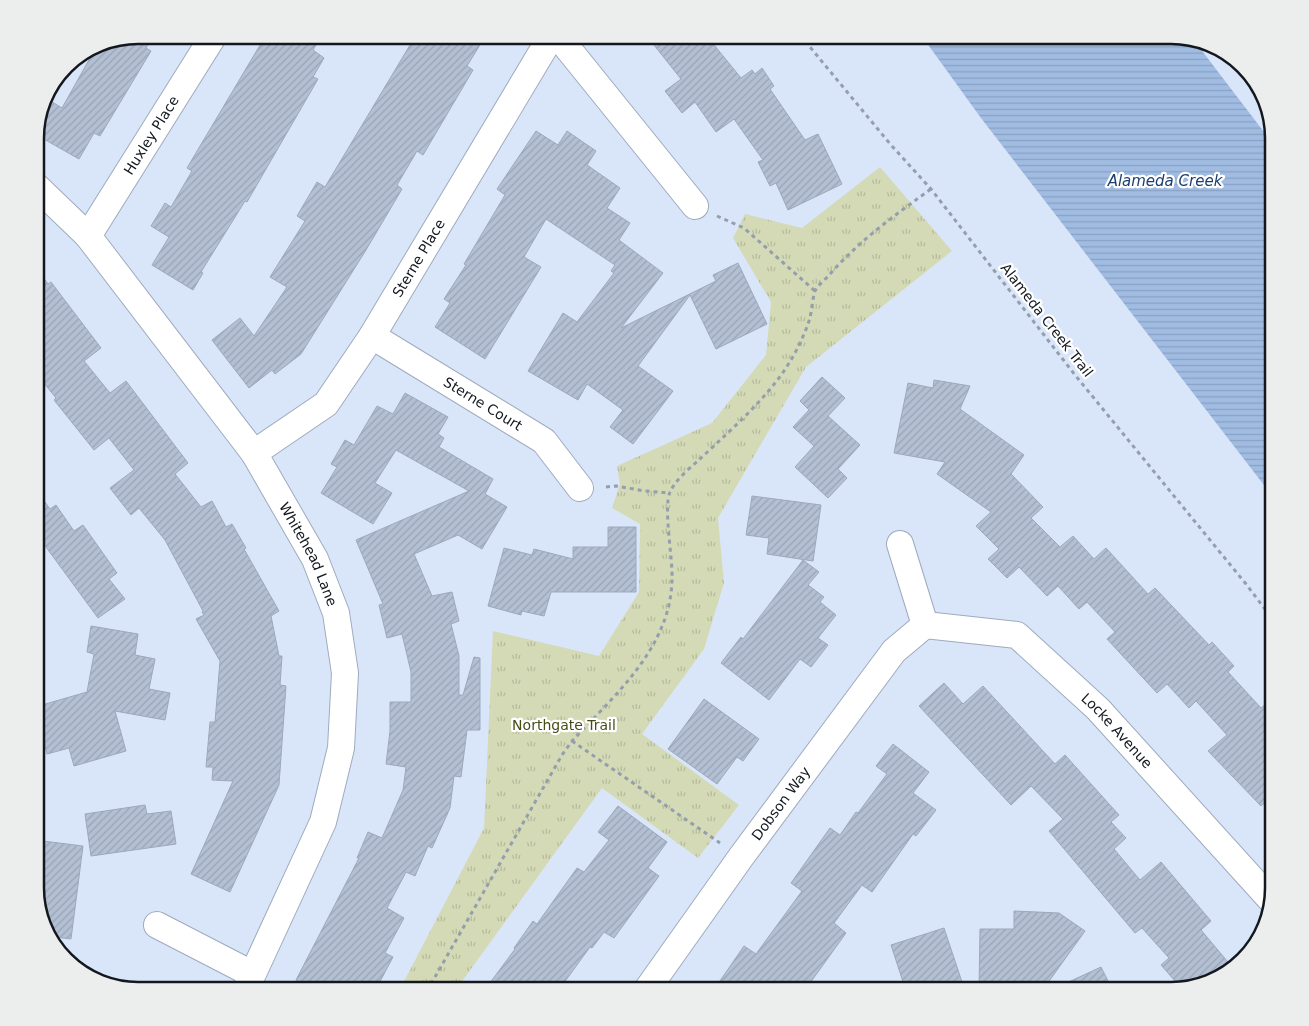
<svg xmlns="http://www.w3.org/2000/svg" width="1309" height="1026" viewBox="0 0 1309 1026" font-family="'DejaVu Sans',sans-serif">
	<defs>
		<pattern id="park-tufts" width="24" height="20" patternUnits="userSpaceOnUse" patternTransform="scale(1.25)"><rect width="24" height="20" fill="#d4dab5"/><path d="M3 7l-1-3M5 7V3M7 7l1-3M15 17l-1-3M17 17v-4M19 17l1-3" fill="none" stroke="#b5ba9b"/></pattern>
		<pattern id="water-rules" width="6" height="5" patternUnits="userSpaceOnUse" patternTransform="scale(1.25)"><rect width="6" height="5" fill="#a0bce2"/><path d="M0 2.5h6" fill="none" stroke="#89a1c1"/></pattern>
		<pattern id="building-hatch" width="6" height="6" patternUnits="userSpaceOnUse" patternTransform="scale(1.25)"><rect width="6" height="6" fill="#b3c0d3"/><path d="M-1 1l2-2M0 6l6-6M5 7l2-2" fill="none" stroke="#99a4b5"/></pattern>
	</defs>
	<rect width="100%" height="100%" fill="#d9e6fa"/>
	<path fill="url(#park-tufts)" d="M880 167 952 251 806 367 718 518 724 583 704 649 642 734 739 805 698 858 602 788 455 991H399L484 828 493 631 599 656 639 592 640 524 612 508 620 484 617 466 712 423 766 355 771 302 733 238 745 214 802 228Z"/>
	<path fill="url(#water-rules)" d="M921 35H1172L1193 39 1274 145V498L981 118Z"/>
	<g fill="url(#building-hatch)" stroke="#9ca9bc">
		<path d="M138 35H153L146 48 151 51 100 136 94 133 79 159 35 134 44 97 62 108 90 58 82 53 99 43Z"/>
		<path d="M266 35H322L313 50 324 58 313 77 318 79 247 202 245 201 201 272 203 273 193 290 152 265 169 237 151 226 165 203 171 207 192 171 187 168Z"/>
		<path d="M416 35H486L467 66 473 70 423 155 417 151 397 185 402 189 366 250 301 354 275 374 272 370 249 388 212 340 240 318 254 336 287 287 270 277 305 221 297 216 317 182 325 187Z"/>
		<path d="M646 35H706L741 78 752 70 755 74 762 68 774 86 770 89 805 140 818 134 842 184 788 210 776 183 770 186 758 162 763 160 734 119 716 132 695 102 682 113 665 91 681 79Z"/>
		<path d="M536 131 558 145 567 131 596 151 587 165 620 188 607 208 630 223 619 240 663 273 621 328 716 281 713 275 738 263 767 324 716 349 690 295 638 366 673 391 633 444 610 427 623 410 587 384 578 400 528 371 563 313 577 322 614 273 611 271 615 265 546 219 524 257 541 267 485 359 435 327 450 303 444 299 466 265 464 264 505 195 497 189Z"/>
		<path d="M35 266 48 284 51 282 101 348 84 361 110 393 126 381 188 463 175 474 201 507 212 501 226 527 232 524 246 548 244 549 279 611 271 616 279 656H282L280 685 286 686 279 785 230 892 191 874 233 781 212 780 213 767H206L210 722H215L220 661 196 619 204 615 202 612 203 611 165 540 139 508 131 515 110 488 134 470 109 438 94 450 54 400 56 398 35 372Z"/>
		<path d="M822 377 845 398 828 416 860 445 838 469 847 478 828 498 795 467 814 446 793 427 809 410 800 401Z"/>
		<path d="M934 380 970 386 960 409 1024 455 1011 474 1043 507 1031 518 1060 547 1073 536 1094 559 1106 548 1148 594 1155 588 1209 645 1212 642 1234 666 1228 672 1261 708 1274 697V795L1261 806 1208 751 1227 735 1196 701 1189 708 1167 684 1157 693 1107 639 1115 632 1087 602 1079 609 1058 586 1047 596 1019 567 1007 578 988 559 999 549 976 526 991 512 937 474 945 462 894 453 908 383 933 388Z"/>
		<path d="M405 393 448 417 438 434 444 438 439 447 493 479 485 494 507 507 482 549 458 535 414 554 432 596 452 592 459 621 451 624 459 656V695H463L474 657 480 658V730H467L461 777 454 776 450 808 432 848 428 846 415 876 406 872 387 908 404 918 385 953 393 957 375 991H292L298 981 296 980 359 858H357L368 832 382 838 403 790 406 767 386 764 390 731V702H411V672L402 634 387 638 379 605 383 604 356 540 469 491 396 450 375 483 392 493 373 524 321 493 337 467 331 464 345 440 354 445 377 406 393 414Z"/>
		<path d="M35 488 50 509 56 505 74 531 83 525 117 573 109 579 125 599 98 618 35 532Z"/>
		<path d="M752 496 821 505 813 561 767 554 769 538 746 535Z"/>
		<path d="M608 527H636V592H551L544 616 522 611 521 615 488 606 504 548 532 555 534 549 573 559V547H608Z"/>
		<path d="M803 560 819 572 808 585 824 597 820 602 836 615 818 638 828 645 811 667 800 659 769 700 721 663 741 637 743 639Z"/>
		<path d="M91 626 138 634 135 655 155 659 149 689 170 693 165 720 115 711 126 751 74 766 69 748 47 754 35 707 87 692 94 654 87 652Z"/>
		<path d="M944 683 963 704 983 686 1055 764 1065 755 1119 815 1111 822 1126 838 1114 849 1140 880 1161 862 1211 921 1201 930 1233 968 1217 981 1182 989 1161 965 1169 958 1142 928 1135 933 1049 831 1063 819 1031 786 1011 805 919 706Z"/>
		<path d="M704 699 759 739 743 761 737 757 717 784 668 749Z"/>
		<path d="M893 744 929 772 913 793 936 810 916 836 913 834 872 892 862 885 834 923 846 933 805 990 795 983 789 991H713L744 946 756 954 802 891 791 883 830 828 840 835 856 812 858 813 887 774 876 766Z"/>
		<path d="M145 805 147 814 171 811 176 844 91 856 85 814Z"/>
		<path d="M618 806 667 842 648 868 659 876 614 938 604 932 592 948 590 947 558 991H484L515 949 514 948 533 921 537 924 577 868 584 872 609 840 598 832Z"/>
		<path d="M35 840 83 846 71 939 47 936 46 934 35 895Z"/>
		<path d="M1014 911 1059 913 1085 931 1042 991H979L980 929H1014Z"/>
		<path d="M944 928 965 991H906L891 945Z"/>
		<path d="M1101 967 1113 991H1049Z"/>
	</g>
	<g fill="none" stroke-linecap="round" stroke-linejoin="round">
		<defs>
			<g id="minor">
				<path d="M557 35 695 206"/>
				<path id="s1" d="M35 185 88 236 254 453 315 559 336 613 345 673 341 748 323 822 245 991"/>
				<path id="s2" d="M88 236 214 35"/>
				<path id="s3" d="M372 336 544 441 580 488"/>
				<path id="s4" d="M254 453 326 404 372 336 552 35"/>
				<path d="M900 544 925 625"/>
				<path id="s5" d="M925 625 1017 635 1098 709 1272 901"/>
				<path d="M157 925 252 974"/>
				<path id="s6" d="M646 991 741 857 894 651 925 625"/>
			</g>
		</defs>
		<use href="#minor" stroke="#9eabbd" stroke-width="28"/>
		<g stroke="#949ead" stroke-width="3" stroke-dasharray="4 4" stroke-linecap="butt">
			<path d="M800 35 891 145 931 189 1075 375 1246 584 1274 621"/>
			<path d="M717 216 744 228 815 291"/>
			<path d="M606 487 616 486 645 491 670 493"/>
			<path d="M572 741 720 843"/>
			<path d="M427 991 562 755 572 741C615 695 671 647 672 579 673 558 663 508 670 492 676 479 690 468 700 459 722 438 745 418 765 395 784 374 800 348 809 321 812 312 812 300 815 291 818 285 826 279 830 274 859 241 895 215 931 189"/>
		</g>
		<use href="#minor" stroke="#fff" stroke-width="26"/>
	</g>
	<g text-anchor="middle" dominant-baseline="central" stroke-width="4.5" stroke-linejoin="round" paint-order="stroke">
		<g font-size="14" fill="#13181e" stroke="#fff">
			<text stroke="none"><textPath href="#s2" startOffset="119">Huxley Place</textPath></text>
			<text stroke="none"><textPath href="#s4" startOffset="260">Sterne Place</textPath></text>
			<text transform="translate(1047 320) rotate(52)">Alameda Creek Trail</text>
			<text stroke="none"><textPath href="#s3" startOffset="130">Sterne Court</textPath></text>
			<text stroke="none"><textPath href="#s1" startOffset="462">Whitehead Lane</textPath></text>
			<text stroke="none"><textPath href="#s5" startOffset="231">Locke Avenue</textPath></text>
			<text stroke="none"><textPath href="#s6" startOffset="231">Dobson Way</textPath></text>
		</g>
		<g font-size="14" fill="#474c17" stroke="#fff">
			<text x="564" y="725">Northgate Trail</text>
		</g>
		<g font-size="15" font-style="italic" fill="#1c4070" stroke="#fff">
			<text x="1165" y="181">Alameda Creek</text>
		</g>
	</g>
	<path d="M0 0H1309V1026H0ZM138 44H1171A94 94 0 0 1 1265 138V888A94 94 0 0 1 1171 982H138A94 94 0 0 1 44 888V138A94 94 0 0 1 138 44Z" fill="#eceded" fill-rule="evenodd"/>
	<path fill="none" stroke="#13181e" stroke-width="2.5" d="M138 44H1171A94 94 0 0 1 1265 138V888A94 94 0 0 1 1171 982H138A94 94 0 0 1 44 888V138A94 94 0 0 1 138 44Z"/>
</svg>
